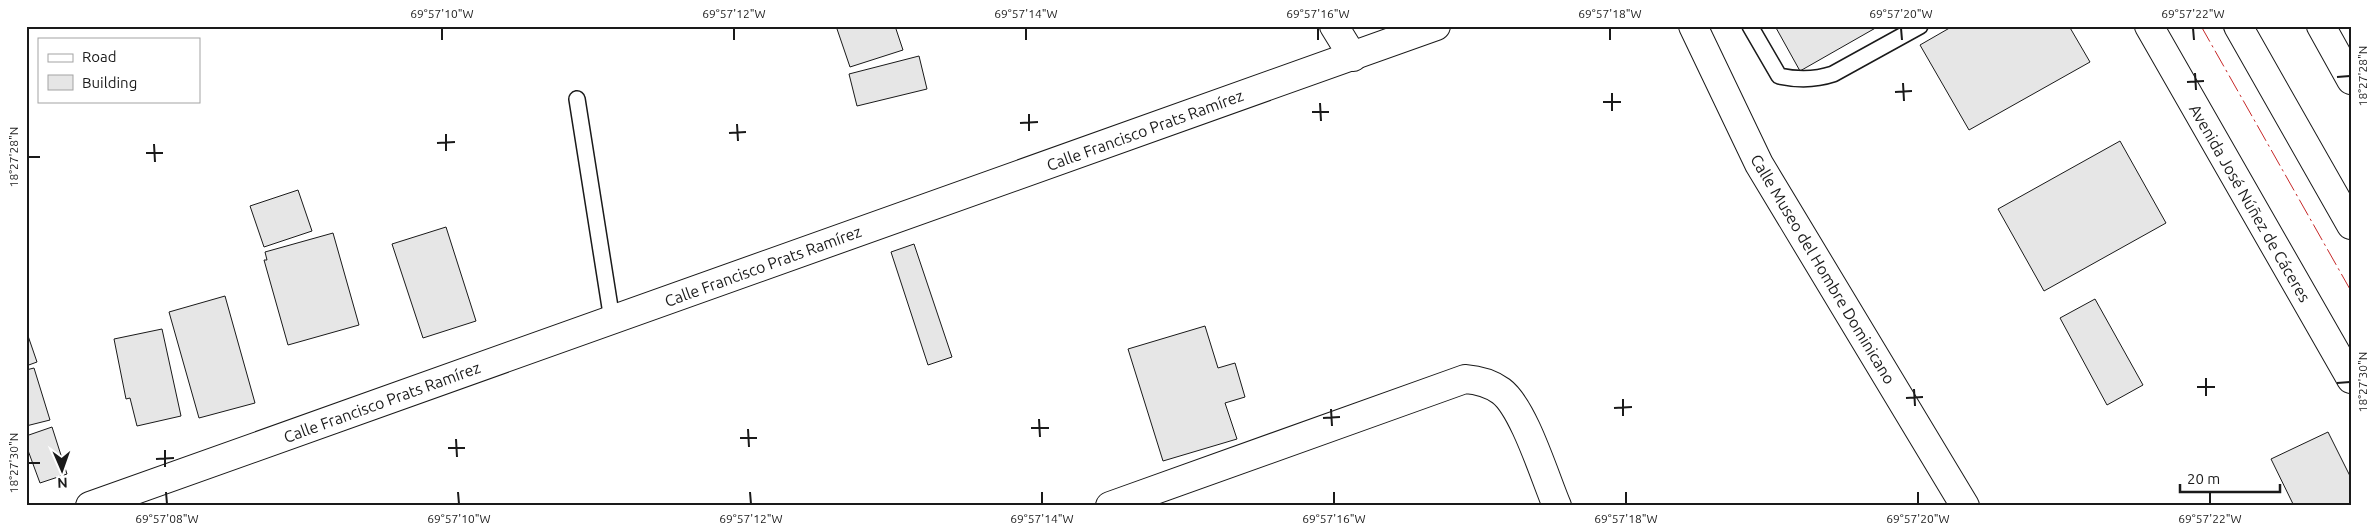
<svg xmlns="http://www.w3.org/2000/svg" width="2377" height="532" viewBox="0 0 2377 532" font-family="Ubuntu,sans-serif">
	<rect width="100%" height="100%" fill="#fff"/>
	<g fill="#e6e6e6" stroke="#1a1a1a">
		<path d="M836 26H895L903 50 850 67Z"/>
		<path d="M1775 26H1879L1800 71Z"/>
		<path d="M1953 26H2069L2090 62 1969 130 1920 45Z"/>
		<path d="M919 56 927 89 857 106 849 74Z"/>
		<path d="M2120 141 2166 223 2044 291 1998 209Z"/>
		<path d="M298 190 312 231 264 247 250 206Z"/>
		<path d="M446 227 476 321 423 338 392 244Z"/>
		<path d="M333 233 359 325 288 345 264 260H267L265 252Z"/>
		<path d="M914 244 952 357 928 365 891 252Z"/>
		<path d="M225 296 255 403 199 418 169 312Z"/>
		<path d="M2095 299 2143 385 2107 405 2060 318Z"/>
		<path d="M1205 326 1218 368 1235 363 1245 397 1225 403 1237 439 1163 461 1128 349Z"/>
		<path d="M162 329 181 416 137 426 130 398 126 399 114 339Z"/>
		<path d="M26 330 37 362 26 366Z"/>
		<path d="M34 368 50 420 26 426V370Z"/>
		<path d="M52 427 67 474 40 483 26 445V436Z"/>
		<path d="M2328 432 2351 478V506H2294L2271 459Z"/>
	</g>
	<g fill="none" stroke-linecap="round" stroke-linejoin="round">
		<defs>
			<g id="service">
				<path d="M1750 26 1779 76C1798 80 1815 80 1833 74L1920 26"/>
				<path d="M577 99 612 320"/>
			</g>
			<g id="minor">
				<path d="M1334 26 1353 57"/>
				<path d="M1693 26 1759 164 1965 506"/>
				<path d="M2321 26 2351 80"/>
				<path d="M90 506 1436 26"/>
				<path d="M1110 506 1465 379C1478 380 1490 383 1501 391 1524 408 1545 478 1557 506"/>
			</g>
			<g id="primary">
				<path d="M2149 26 2351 379"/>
				<path d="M2238 26 2351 225"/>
			</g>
		</defs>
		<use href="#service" stroke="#1a1a1a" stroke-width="18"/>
		<use href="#minor" stroke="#1a1a1a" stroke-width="30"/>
		<use href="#primary" stroke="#1a1a1a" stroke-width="30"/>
		<use href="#service" stroke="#fff" stroke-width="15"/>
		<use href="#minor" stroke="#fff" stroke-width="28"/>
		<use href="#primary" stroke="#fff" stroke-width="28"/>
		<path stroke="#c62828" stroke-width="1" stroke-dasharray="18 4 2.5 4" stroke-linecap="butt" d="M2201 26 2351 291"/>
	</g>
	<path fill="none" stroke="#1a1a1a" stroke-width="2" d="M442 28V40M734 28V40M1026 28V40M1318 28V40M1610 28V40M1901 28 1902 40M2193 28 2194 40M2195 73 2196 90M2337 77 2350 76M2187 82 2204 81M1903 83 1904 101M1895 92 1912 91M1612 93V111M1603 102H1621M1320 103 1321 121M1312 112H1329M1029 114V131M1020 123 1038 122M737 124 738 141M729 133 746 132M446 134V151M437 143 455 142M154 144 155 162M146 153H163M28 157H40M2206 378V396M2337 383 2350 382M2197 387H2215M1914 389 1915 406M1906 398 1923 397M1623 399V416M1614 408 1632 407M1331 409 1332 426M1323 418 1340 417M1039 419 1040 437M1031 428H1049M748 429 749 447M740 438H757M456 439 457 457M448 448H465M165 450V467M156 459 174 458M28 463H40M166 492 167 504M458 492 459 504M750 492 751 504M1042 492V504M1334 492V504M1626 492V504M1918 492V504M2210 492V504"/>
	<g text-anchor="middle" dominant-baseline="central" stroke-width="4" stroke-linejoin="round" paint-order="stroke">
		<g font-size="16" fill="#1a1a1a" stroke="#fff">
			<text transform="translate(1145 130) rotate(-20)">Calle Francisco Prats Ramírez</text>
			<text transform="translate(2250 203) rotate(60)">Avenida José Núñez de Cáceres</text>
			<text transform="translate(763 266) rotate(-20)">Calle Francisco Prats Ramírez</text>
			<text transform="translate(1823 269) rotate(59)">Calle Museo del Hombre Dominicano</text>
			<text transform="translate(382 402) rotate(-20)">Calle Francisco Prats Ramírez</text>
		</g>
	</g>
	<rect width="2377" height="532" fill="none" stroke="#ffffff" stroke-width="55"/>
	<rect x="38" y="38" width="162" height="65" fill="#ffffff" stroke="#a3a3a3"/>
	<rect x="48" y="54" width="25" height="8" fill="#ffffff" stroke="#a3a3a3"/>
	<text x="82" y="62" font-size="15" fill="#1a1a1a">Road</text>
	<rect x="48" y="75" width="25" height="15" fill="#e6e6e6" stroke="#a3a3a3"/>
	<text x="82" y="88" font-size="15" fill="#1a1a1a">Building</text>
	<g transform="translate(62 470) rotate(178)" stroke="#ffffff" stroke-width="4" paint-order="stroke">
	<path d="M0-4L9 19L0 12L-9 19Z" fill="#1a1a1a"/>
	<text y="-8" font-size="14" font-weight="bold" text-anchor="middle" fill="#1a1a1a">N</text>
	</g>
	<path d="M2180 484v8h100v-8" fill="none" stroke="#1a1a1a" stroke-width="2.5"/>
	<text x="2187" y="484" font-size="15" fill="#1a1a1a" stroke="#ffffff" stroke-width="4" paint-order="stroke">20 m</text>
	<rect x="28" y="28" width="2322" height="476" fill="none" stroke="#1a1a1a" stroke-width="2"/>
	<g font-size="12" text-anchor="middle" fill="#1a1a1a">
		<text x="442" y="18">69°57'10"W</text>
		<text x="734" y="18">69°57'12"W</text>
		<text x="1026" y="18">69°57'14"W</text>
		<text x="1318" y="18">69°57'16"W</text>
		<text x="1610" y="18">69°57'18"W</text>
		<text x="1901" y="18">69°57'20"W</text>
		<text x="2193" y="18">69°57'22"W</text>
		<text transform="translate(2363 76) rotate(-90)" y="4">18°27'28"N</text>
		<text transform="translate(14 157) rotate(-90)" y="4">18°27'28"N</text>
		<text transform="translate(2363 382) rotate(-90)" y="4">18°27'30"N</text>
		<text transform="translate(14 463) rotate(-90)" y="4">18°27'30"N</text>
		<text x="167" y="523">69°57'08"W</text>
		<text x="459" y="523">69°57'10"W</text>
		<text x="751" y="523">69°57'12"W</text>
		<text x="1042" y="523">69°57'14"W</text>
		<text x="1334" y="523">69°57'16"W</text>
		<text x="1626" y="523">69°57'18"W</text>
		<text x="1918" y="523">69°57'20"W</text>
		<text x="2210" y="523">69°57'22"W</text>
	</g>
</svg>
